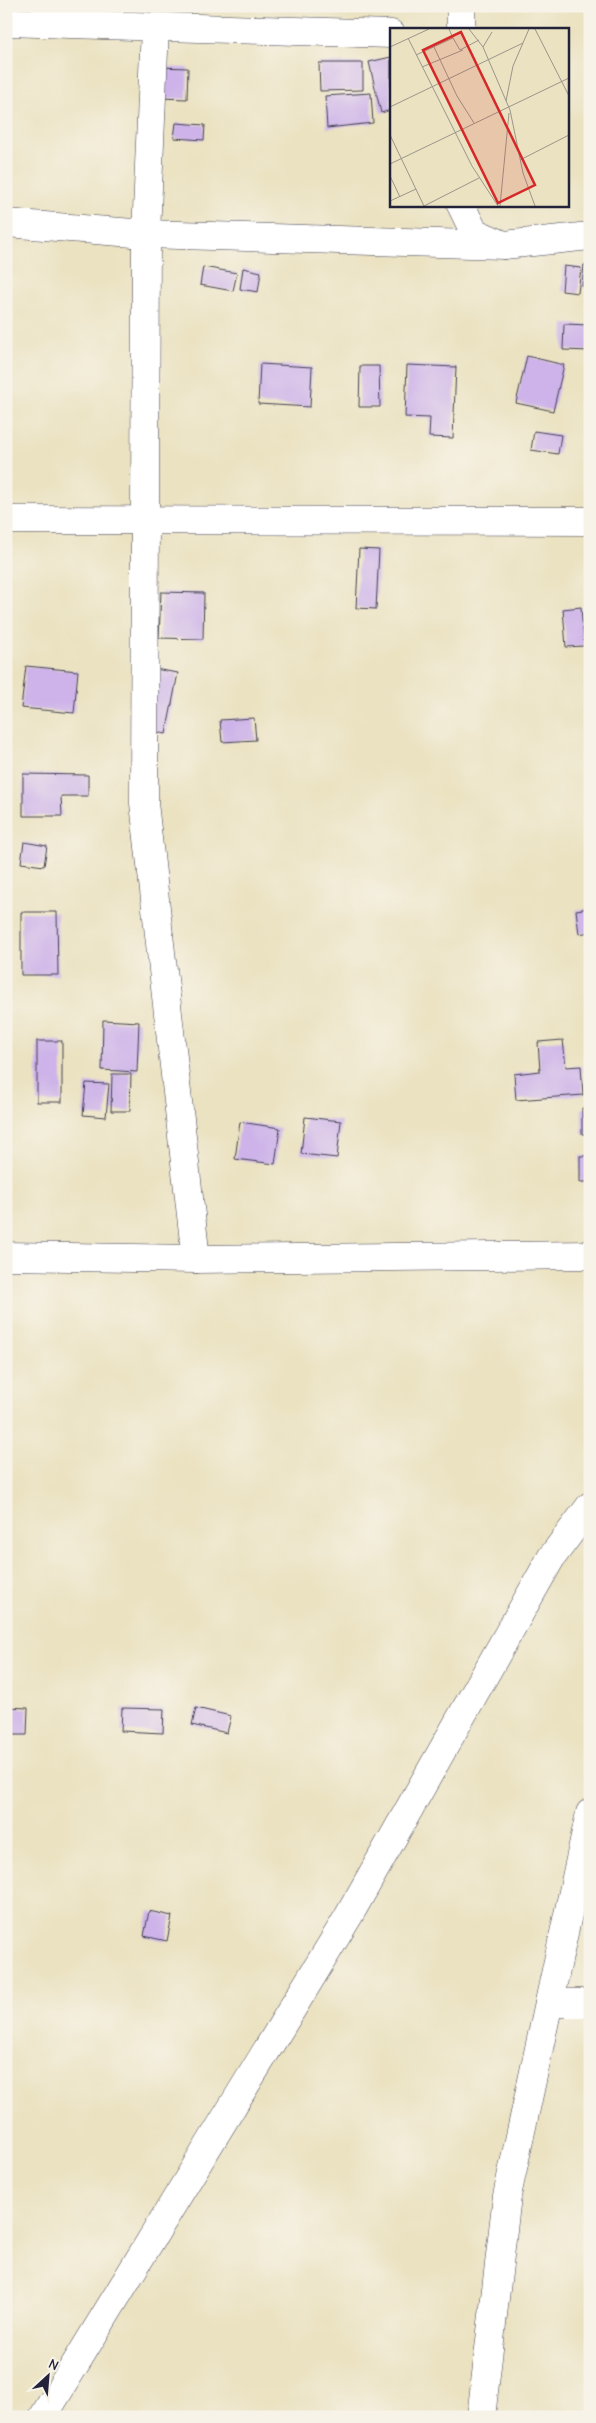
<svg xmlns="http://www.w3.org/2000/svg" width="596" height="2423" viewBox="0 0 596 2423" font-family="'Comic Neue',sans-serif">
	<rect width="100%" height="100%" fill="#f7f3e8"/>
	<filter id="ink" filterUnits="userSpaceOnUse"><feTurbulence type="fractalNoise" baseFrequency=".02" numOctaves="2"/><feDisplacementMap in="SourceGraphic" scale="10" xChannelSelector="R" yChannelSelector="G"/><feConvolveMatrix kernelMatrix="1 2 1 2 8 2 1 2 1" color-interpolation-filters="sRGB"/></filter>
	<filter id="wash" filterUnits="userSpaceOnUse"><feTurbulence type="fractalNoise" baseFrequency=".0096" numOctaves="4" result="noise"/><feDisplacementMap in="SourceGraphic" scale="20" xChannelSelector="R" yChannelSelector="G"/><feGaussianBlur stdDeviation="1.12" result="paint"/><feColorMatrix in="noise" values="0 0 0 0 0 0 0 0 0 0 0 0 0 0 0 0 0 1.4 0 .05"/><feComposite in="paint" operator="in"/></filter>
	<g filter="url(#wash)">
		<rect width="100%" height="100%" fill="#ebe2c1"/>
		<g id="blocks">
			<g fill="#cdb3e9">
				<path d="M391 57V110L381 113 369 62Z"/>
				<path d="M319 63H363V90L320 91Z"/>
				<path d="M158 67 188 68 187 99 158 98Z"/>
				<path d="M371 93 373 123 327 128 325 96Z"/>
				<path d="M176 123 205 125 204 140 174 138Z"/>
				<path d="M584 265H590V287L582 286Z"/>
				<path d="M564 266 581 268 578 293 562 291Z"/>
				<path d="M203 267 237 273 233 291 200 285Z"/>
				<path d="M243 268 261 272 258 292 240 289Z"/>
				<path d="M564 324 590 325V351L563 350Z"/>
				<path d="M527 356 564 365 553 411 516 403Z"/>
				<path d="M260 364 312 367 310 407 258 404Z"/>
				<path d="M407 365 456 367 453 438 429 437 430 418 405 417Z"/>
				<path d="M360 366H379L380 407H359Z"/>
				<path d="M534 431 561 435 558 454 531 450Z"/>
				<path d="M359 549 379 550 376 609 356 608Z"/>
				<path d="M161 592 204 593 203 639 159 638Z"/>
				<path d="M581 607 584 646 566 647 563 609Z"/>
				<path d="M26 666 78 671 74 713 21 708Z"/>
				<path d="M155 669 178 673 166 734 144 730Z"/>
				<path d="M254 718 256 740 222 742 220 720Z"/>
				<path d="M23 774 88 775V796H61L62 816H23Z"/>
				<path d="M24 842 47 846 44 866 21 863Z"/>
				<path d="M590 908V932L579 934 576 910Z"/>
				<path d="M21 912H57L58 975H21Z"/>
				<path d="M103 1020 139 1022 137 1072 102 1070Z"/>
				<path d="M563 1040 566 1067 581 1066 583 1095 516 1100 514 1074 540 1071 538 1042Z"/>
				<rect x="37" y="1041" width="25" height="61"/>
				<path d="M112 1074H131L130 1111H111Z"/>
				<path d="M86 1083 109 1084 106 1117 83 1115Z"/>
				<path d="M582 1108 590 1109V1134H582Z"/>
				<path d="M305 1117 341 1121 337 1158 301 1154Z"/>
				<path d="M240 1122 280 1128 275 1164 235 1159Z"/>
				<rect x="580" y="1156" width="10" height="26"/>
				<path d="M6 1707 28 1708 27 1735H6Z"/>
				<path d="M122 1708 164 1709 163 1733 121 1731Z"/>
				<path d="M196 1708 231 1716 227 1733 192 1725Z"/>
				<path d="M149 1911 172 1916 167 1941 144 1936Z"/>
			</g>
		</g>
	</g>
	<g filter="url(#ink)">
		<use href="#blocks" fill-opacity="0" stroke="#403f4f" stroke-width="1"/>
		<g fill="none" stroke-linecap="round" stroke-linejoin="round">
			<defs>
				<g id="minor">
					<path d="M6 22 391 34"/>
					<path d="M155 28 146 234 144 803 196 1259"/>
					<path d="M461 29V6"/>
					<path d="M461 205 474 232 504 245 590 236"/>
					<path d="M6 223 146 234 504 245"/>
					<path d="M6 520 590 521"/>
					<path d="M6 1256 196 1259 590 1255"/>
					<path d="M549 2003H590"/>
					<path d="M43 2417 348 1917 551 1558 590 1506"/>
					<path d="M481 2417 507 2196 590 1813"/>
				</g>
			</defs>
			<use href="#minor" stroke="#403f4f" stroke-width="29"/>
			<use href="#minor" stroke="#fff" stroke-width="28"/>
		</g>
	</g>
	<g transform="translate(390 28)">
		<rect width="179" height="179" fill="#ebe2c1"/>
		<path fill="none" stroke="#9b958b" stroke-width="1" d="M79 1 93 19 120 82 133 145 145 178M145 1 179 68M18 10 82 138 108 178M63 10 70 22 89 12M0 19 39 1M44 19 67 68 84 95M93 19 102 4M26 27 63 10 59 1M32 39 73 22M116 73 123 38 139 1M0 79 133 15M0 107 34 178M130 132 179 107M0 136 179 50M0 148 10 169M0 173 26 161M34 178 89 150M110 178 119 85"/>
		<path fill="#d62828" fill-opacity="0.15" stroke="#d62828" stroke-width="2.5" d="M71 4 145 157 108 175 33 22Z"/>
		<rect width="179" height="179" fill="none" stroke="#22223b" stroke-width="2.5"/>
	</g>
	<rect width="596" height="2423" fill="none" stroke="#f7f3e8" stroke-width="25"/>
	<g transform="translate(48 2376) rotate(26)" stroke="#f7f3e8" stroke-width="4" paint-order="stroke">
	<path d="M0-4L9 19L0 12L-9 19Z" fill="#22223b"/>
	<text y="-8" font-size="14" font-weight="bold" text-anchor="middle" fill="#22223b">N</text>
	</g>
</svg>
